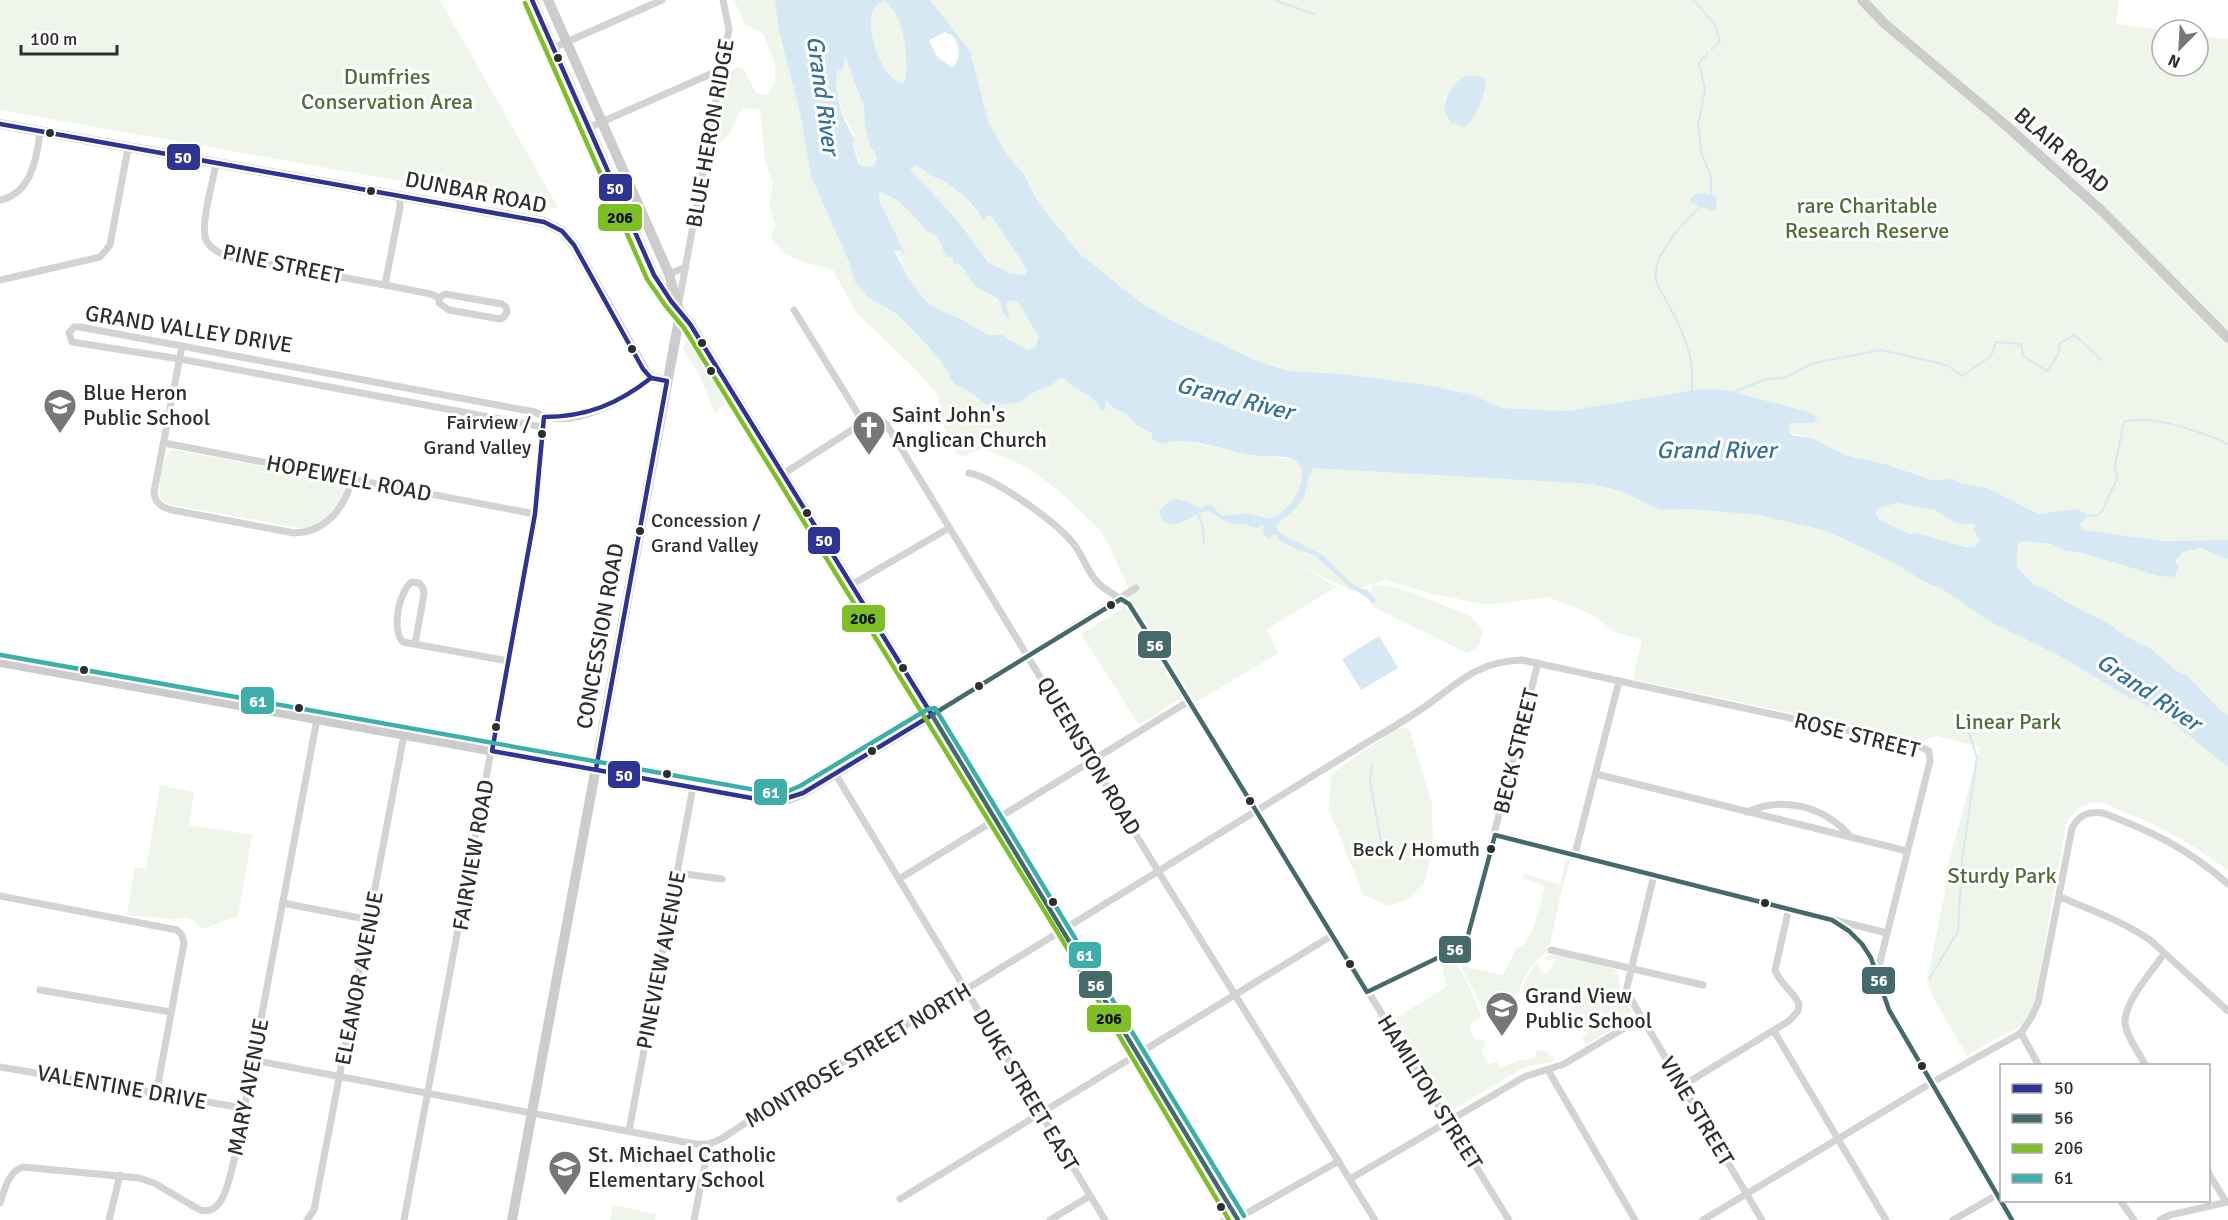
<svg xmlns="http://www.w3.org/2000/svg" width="2228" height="1220" viewBox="0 0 2228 1220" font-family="Signika,sans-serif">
	<rect width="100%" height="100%" fill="#fff"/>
	<g fill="#f0f5eb">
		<path d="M0 0H440L559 209 0 110Z"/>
		<path d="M734 0H775L778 27 800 113 811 176 849 262 855 281 869 298 897 314 927 345 943 364 954 384 969 391 985 404 1020 402 1029 395 1055 383 1059 378 1064 379C1079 394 1090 390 1102 411L1106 401 1114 408 1125 413 1135 424 1171 440 1184 441 1256 456 1286 458 1318 467 1592 484 1620 491 1660 510 1689 509 1759 515 1827 531 1890 561 1932 586H1938L1987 620 2062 657 2131 699H2136L2169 720 2228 767V871C2195 845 2161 826 2122 811 2113 807 2101 800 2091 803 2079 806 2072 814 2066 823L2035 999C2028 1026 2023 1025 2001 1036 1989 1042 1978 1049 1967 1056L1934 999 1927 980 1945 892 1947 868 1980 747 1937 736 1921 741 1633 679 1642 639 1613 632 1593 615 1548 597 1487 605 1433 594 1384 580 1352 591 1300 565 1336 587 1266 630 1279 653 1198 701 1177 700 1139 725 1081 634 1122 609 1128 587 1108 543 1100 530 1067 498 1029 468 985 449 974 451 965 457 956 453 941 419 938 396 919 373 856 312 833 270C804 261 792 264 771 239L775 224 769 206 773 183 765 160 760 110 743 108C732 119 734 139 717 143L726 76 736 67 744 69 755 92 766 95C785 80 771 53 763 34L745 24Z"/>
		<path d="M930 0H2119L2116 24 2162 30V66H2198V35L2228 39V540L2165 541 2083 530 2074 510 2039 514 2014 501 1942 479 1932 480 1882 463 1845 455 1812 438 1789 433V423H1794L1700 389 1566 411 1502 408 1473 395 1427 385 1344 374 1289 371 1257 361 1168 319 1140 302 1080 254 1038 202 1025 176 982 135 951 27Z"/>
		<path d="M884 1C904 16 910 60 904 83 883 82 867 32 872 14 874 8 879 4 884 1Z"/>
		<path d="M844 56 864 107 865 127 871 149 874 150 878 160 874 167 859 165V160L852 142 855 138 841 108 837 93 836 74Z"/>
		<path d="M915 164C923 168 928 175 935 178 953 185 966 199 978 214L992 217 1027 269 1025 276 1010 273 989 263 957 220 909 169Z"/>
		<path d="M879 192C899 197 914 217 927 232L932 233 938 237 942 248 952 256 954 261 964 267 979 288 990 294 1006 307 1007 302 1014 300 1018 302 1039 337 1035 347 1028 350 1006 338 1004 335H988L961 319 934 307 925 300 907 276 899 256 893 249 904 255 879 200Z"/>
		<path d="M689 338 728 401 715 413 700 376 683 348Z"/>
		<path d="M174 450 341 481 344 483C348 496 330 517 319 524 313 528 307 528 300 528L168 504 162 500C157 489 162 460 170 451Z"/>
		<path d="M1897 503 1935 510 1955 523 1968 525 1972 523 1975 524 1980 541C1969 554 1936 538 1921 534 1917 533 1912 535 1907 533 1897 530 1881 523 1876 513L1879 508Z"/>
		<path d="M2020 541 2052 544 2065 551 2083 553 2158 576 2173 577C2178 538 2201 547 2228 559V715L2220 710 2188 676 2173 669 2170 665 2151 649 2129 638 2104 621 2075 607 2046 589 2033 584 2017 567V547Z"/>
		<path d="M1372 585 1395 587 1431 600 1470 616 1483 630 1478 647 1467 653 1377 609C1370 601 1370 595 1372 585Z"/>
		<path d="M1397 728H1409L1432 804 1433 848 1424 885 1410 899 1387 906 1363 894 1329 810 1331 774Z"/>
		<path d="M160 785 194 792 189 825 252 835 238 916 202 929 193 920 186 918 172 919 127 915 135 867 146 869Z"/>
		<path d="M1566 858 1571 859 1562 889 1550 945 1548 944 1546 953C1531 962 1523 978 1518 994L1503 999 1504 1002 1497 1004 1504 1026 1495 1029 1488 1007 1483 1009 1456 957 1464 952 1465 954 1462 958 1467 967 1503 975 1516 949 1523 945 1533 929 1545 886 1523 879 1524 874 1560 884Z"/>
		<path d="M1549 955C1572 956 1599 962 1620 972L1607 974H1618L1621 994 1632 1012 1626 1017 1629 1019 1586 1045 1582 1037 1586 1034 1563 996 1558 998C1548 991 1539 994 1530 1002L1536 991 1534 989 1526 1003C1519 985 1526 978 1537 963L1541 971 1546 974 1556 960 1553 958 1549 961 1543 958Z"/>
		<path d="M1453 958 1465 978 1480 1013V1018L1471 1024 1470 1031 1476 1041 1480 1039 1485 1042V1047L1481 1050 1489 1064 1497 1061 1499 1068H1501L1522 1059 1523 1061 1535 1058 1536 1051 1542 1050 1549 1052 1547 1054 1551 1057 1553 1055 1555 1061 1523 1068 1451 1111 1394 1019 1446 987 1442 964Z"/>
		<path d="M613 1205 656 1214 655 1220H610Z"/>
	</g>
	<g fill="#d6e8f4" fill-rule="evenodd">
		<path d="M775 0H930L970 51 988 121 1006 154 1025 176 1038 202 1080 254 1140 302 1168 319 1257 361 1289 371 1344 374 1427 385 1473 395 1502 408 1566 411 1700 389 1725 390 1808 412 1818 418 1813 423H1789V433L1794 436 1812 438 1845 455 1885 464 1932 480 1953 479 1961 484 1987 488 2039 514 2076 509 2088 515 2080 525 2083 530 2164 541 2228 540V559L2200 548 2183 552 2175 562 2179 565 2177 573 2173 577 2158 576 2083 553 2065 551 2052 544 2021 541 2017 547V567L2033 584 2046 589 2075 607 2104 621 2129 638 2151 649 2170 665 2173 669 2188 676 2220 710 2228 715V767L2169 720 2136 699H2131L2062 657 1987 620 1938 586H1932L1890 561 1827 531 1759 515 1689 509 1660 510 1620 491 1592 484 1314 468C1307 476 1308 487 1304 496 1298 510 1286 515 1276 525L1277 529 1281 534 1324 556 1355 587 1368 590 1377 601 1372 604 1368 598 1351 588 1313 554 1298 550 1280 541 1276 535H1272L1269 540 1263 532V525L1257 528 1249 527 1246 523C1230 528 1221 518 1209 511 1206 512 1202 511 1199 513 1190 517 1177 528 1166 523 1162 521 1160 514 1159 510L1174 498 1189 502 1200 509 1205 505H1211L1222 516 1245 513 1270 519C1291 510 1304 489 1302 467 1300 465 1296 461 1295 460 1282 454 1265 458 1252 455 1229 452 1183 434 1163 444L1152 439V433L1135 424 1125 413 1114 408 1106 401 1105 410 1102 411C1090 390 1079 394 1064 379L1059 378 1055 383 1029 395 1020 402 994 406 985 404 969 391 954 384 943 364 927 345 897 314 869 298 855 282 849 262 811 176 800 113 778 27ZM884 1C904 14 910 61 904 83 883 83 867 32 872 15 873 8 878 4 884 1ZM945 32C963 39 962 54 953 68L938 58 929 40ZM845 57 864 107 865 127 871 149 874 150 877 160 873 167 859 165 852 142 855 139C843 123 832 88 838 69L841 72ZM915 165C923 168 928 175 936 178 953 184 977 207 985 223L986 215 992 217 1027 269 1025 275 1010 273 989 263 957 220 910 169ZM879 192C899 197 915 217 927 232 942 234 940 248 947 257H952L955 264 958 263C967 270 969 282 980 289 989 295 1003 297 1002 311L1008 318 1009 313 1006 307 1007 302 1014 300 1018 302 1039 337 1035 347 1028 350 1006 338 1004 335H988L961 319 934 307 925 300 907 276 894 250 900 251 906 256 879 200ZM1897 503 1935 510 1955 523 1968 525 1972 523 1975 524 1974 529 1980 541 1974 546 1965 547 1918 533 1909 534 1879 519 1876 513 1879 508Z"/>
		<path d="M1467 75 1478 76 1486 79C1485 93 1477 120 1464 127L1451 123 1444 110C1448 91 1451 86 1467 75Z"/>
		<path d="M1704 193 1717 197 1716 208 1712 211 1689 202 1694 194Z"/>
		<path d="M1379 636 1398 668 1361 690 1342 659Z"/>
	</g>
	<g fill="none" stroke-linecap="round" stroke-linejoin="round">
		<g stroke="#d6e8f4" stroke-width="2">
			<path d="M1274 0 1314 14"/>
			<path d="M1693 0 1714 23 1720 41 1712 49"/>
			<path d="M1708 53 1699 63 1705 89 1698 126 1702 154 1711 177V196"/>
			<path d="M1692 390C1694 356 1685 335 1669 306 1666 298 1658 289 1656 280 1651 257 1685 220 1701 206"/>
			<path d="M1734 392 1766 379 1784 378 1813 363 1881 350 1947 365 1962 376 1991 356 1996 342 2021 344 2023 356 2047 371 2058 355 2060 343 2075 335 2101 360"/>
			<path d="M1197 512 1202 524 1204 544"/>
			<path d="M2088 515 2096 516 2101 513 2117 479 2115 465 2124 422C2151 413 2201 432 2228 444"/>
			<path d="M1372 764 1370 782 1384 856"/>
			<path d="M1930 978 1958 931 1962 861 1977 757 1966 724"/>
		</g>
		<g stroke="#d3d3d3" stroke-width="7">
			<path d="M553 48 662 0"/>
			<path d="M588 128 722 69"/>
			<path d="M216 164C213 182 200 224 206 240 211 250 220 253 229 257L385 285 431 294 439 298"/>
			<path d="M0 200C31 194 37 158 40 132"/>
			<path d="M669 274 686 267"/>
			<path d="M0 280 100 257 110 245 128 148"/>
			<path d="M385 285 400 207V198"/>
			<path d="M445 294 502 304 506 307 507 312 504 317 500 319 449 310 439 303V298Z"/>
			<path d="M679 302 729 29 723 0"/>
			<path d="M794 310 863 422"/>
			<path d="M182 346 154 492C155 503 161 507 172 510L294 533C326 532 345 508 352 479"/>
			<path d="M543 427 180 359 72 342 69 333 74 327H80L535 412C568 433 625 400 651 378"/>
			<path d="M164 443 535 514"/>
			<path d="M969 473C995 478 1056 522 1073 543 1083 555 1087 572 1098 583 1106 591 1119 597 1129 604L1509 1220"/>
			<path d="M783 474 869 419 882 421 887 425 1158 871 1375 1220"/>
			<path d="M851 585 949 528"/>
			<path d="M415 644 424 594 423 588 419 583 412 582C399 590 391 631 403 642L508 661"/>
			<path d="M932 715 1136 588"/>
			<path d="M1596 774 1907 851"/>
			<path d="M836 775 1105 1220"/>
			<path d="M1747 812C1784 795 1825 807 1851 837"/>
			<path d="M1495 835 1887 933"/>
			<path d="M1575 854 1619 681"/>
			<path d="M678 873 722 879"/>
			<path d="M1654 875 1626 991 1762 1220"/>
			<path d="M899 879 1189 701"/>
			<path d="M0 896 177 930 182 935 184 943 156 1095"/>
			<path d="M2060 897C2091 910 2122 921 2150 940L2228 1011"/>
			<path d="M283 903 370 920"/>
			<path d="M1837 923 1862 944 1878 974"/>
			<path d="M1551 950 1703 985"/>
			<path d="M40 990 171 1012"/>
			<path d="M1367 992 1456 949 1467 939 1538 663"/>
			<path d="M1774 1031 1886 1220"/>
			<path d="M2021 1033 2039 1066"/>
			<path d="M253 1060 695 1144H709L721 1139 796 1090 965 990 1363 745C1383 733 1404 721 1423 708 1459 683 1475 662 1522 660L1919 746 1929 751 1930 761 1880 962 1879 976 1889 1010 2012 1220"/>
			<path d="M2146 1066C2139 1053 2127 1038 2125 1023 2124 1002 2152 971 2164 954"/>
			<path d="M0 1067 243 1108"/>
			<path d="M1548 1070 1635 1220"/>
			<path d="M1682 1086 1789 1021 1798 1011 1799 1004C1793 991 1780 984 1775 970L1789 908"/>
			<path d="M629 1131 693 787"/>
			<path d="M2208 1172 2226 1202"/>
			<path d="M1350 1179 1524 1077 1564 1064 1641 1018"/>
			<path d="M900 1199 1333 935"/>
			<path d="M2120 1200 2134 1220"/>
			<path d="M0 1203C5 1189 8 1172 23 1167L139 1178 154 1183 200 1210C226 1217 230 1172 236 1153L317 719"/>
			<path d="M109 1220 120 1175"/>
			<path d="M307 1220 314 1210 404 735"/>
			<path d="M404 1220 535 514 543 425"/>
			<path d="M694 1220 709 1144"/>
			<path d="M1050 1220 1090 1196"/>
			<path d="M1224 1220 1247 1213 1339 1161"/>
			<path d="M1703 1220 1931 1083 2021 1033 2031 1018 2038 1003 2072 828C2079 815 2088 811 2103 813 2153 832 2187 848 2228 884"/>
			<path d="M1953 1220 2002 1192"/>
			<path d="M2160 1220 2170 1215 2228 1202"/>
		</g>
		<g stroke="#ccc" stroke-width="10">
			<path d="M532 0 654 275 671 301 690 324 1064 929 1238 1220"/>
			<path d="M1862 0 1885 24 2002 122 2102 211 2228 338"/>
			<path d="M0 124 544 222 562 231 574 245 645 371 651 378 667 381"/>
			<path d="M0 662 766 800 788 799 803 793 932 715"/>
			<path d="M512 1220 678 325V307L669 274 548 0"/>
		</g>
		<defs>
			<g id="bus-1">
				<path d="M532 0 654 275 671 301 690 324 932 715"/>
				<path d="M0 124 544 222 562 231 574 245 643 369 651 378"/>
				<path d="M596 769 667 381 651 378C618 404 586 417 544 417L535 514 492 751 757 799 781 800 803 793 932 715"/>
			</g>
			<path id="bus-2" d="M1238 1220 932 715 1121 599 1129 604 1151 639 1367 992 1456 949 1467 939 1495 835 1832 920 1849 931 1862 944 1871 958 1889 1010 2012 1220"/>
			<path id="bus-3" d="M525 3 647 279 665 305 684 328 1058 933 1229 1220"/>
			<path id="bus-4" d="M1 655 767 792H786L800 786 928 709 935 708 1244 1216"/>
		</defs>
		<use href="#bus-1" stroke="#fff" stroke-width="9"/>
		<use href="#bus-2" stroke="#fff" stroke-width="9"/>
		<use href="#bus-3" stroke="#fff" stroke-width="9"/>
		<use href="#bus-4" stroke="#fff" stroke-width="9"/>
		<use href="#bus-1" stroke="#2e3491" stroke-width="4.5"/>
		<use href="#bus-2" stroke="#456a6b" stroke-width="4.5"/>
		<use href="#bus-3" stroke="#7ebf26" stroke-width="4.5"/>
		<use href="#bus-4" stroke="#3cafab" stroke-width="4.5"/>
	</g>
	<defs>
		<symbol id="school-pin" viewBox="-11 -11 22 30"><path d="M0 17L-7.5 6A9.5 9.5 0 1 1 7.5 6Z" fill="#777" stroke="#fff"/><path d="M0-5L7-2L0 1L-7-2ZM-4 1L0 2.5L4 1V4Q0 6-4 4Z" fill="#fff"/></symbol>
		<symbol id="church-pin" viewBox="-11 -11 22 30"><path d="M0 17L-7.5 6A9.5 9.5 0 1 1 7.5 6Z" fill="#777" stroke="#fff"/><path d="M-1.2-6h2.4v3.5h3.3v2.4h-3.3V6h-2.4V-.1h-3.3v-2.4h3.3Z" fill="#fff"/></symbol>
	</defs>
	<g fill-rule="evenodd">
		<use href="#school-pin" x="41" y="386" width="38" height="52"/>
		<use href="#church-pin" x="850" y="408" width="38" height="52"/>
		<use href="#school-pin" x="1483" y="989" width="38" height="52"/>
		<use href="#school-pin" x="546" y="1148" width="38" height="52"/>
	</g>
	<g fill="#2e2e2e" stroke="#fff" stroke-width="2">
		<circle cx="558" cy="58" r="5"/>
		<circle cx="50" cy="133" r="5"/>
		<circle cx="371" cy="191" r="5"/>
		<circle cx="702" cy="343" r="5"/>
		<circle cx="632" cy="349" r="5"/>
		<circle cx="711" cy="371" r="5"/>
		<circle cx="542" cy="434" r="5"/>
		<circle cx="807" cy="513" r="5"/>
		<circle cx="640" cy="531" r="5"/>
		<circle cx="1111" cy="605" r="5"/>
		<circle cx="903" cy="668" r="5"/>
		<circle cx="84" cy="670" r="5"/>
		<circle cx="979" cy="686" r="5"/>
		<circle cx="299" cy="708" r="5"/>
		<circle cx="496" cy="727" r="5"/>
		<circle cx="872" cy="751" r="5"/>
		<circle cx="667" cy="774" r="5"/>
		<circle cx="1250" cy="801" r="5"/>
		<circle cx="1491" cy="849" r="5"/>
		<circle cx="1053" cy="902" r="5"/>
		<circle cx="1765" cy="903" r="5"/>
		<circle cx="1350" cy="964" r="5"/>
		<circle cx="1922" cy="1066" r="5"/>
		<circle cx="1221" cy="1207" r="5"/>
	</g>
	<g text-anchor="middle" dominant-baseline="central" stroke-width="6" stroke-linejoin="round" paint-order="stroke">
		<g font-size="20" fill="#2e2e2e" stroke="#fff" text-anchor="end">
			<text x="531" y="422">Fairview /<tspan x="531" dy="25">Grand Valley</tspan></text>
			<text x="651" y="520" text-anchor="start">Concession /<tspan x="651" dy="25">Grand Valley</tspan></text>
			<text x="1480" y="849">Beck / Homuth</text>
		</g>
		<g font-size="22" fill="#506e37" stroke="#fff">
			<text x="387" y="76">Dumfries<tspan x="387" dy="25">Conservation Area</tspan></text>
			<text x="1867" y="205">rare Charitable<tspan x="1867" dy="25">Research Reserve</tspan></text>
			<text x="2008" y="721">Linear Park</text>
			<text x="2002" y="875">Sturdy Park</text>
		</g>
		<g font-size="22" fill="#2e2e2e" stroke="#fff">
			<text transform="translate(710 133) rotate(-80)">BLUE HERON RIDGE</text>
			<text transform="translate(2062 150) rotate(41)">BLAIR ROAD</text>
			<text transform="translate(476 192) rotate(11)">DUNBAR ROAD</text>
			<text transform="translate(283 264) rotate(12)">PINE STREET</text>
			<text transform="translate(189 329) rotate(9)">GRAND VALLEY DRIVE</text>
			<text transform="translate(349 478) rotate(11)">HOPEWELL ROAD</text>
			<text transform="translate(600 636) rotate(-80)">CONCESSION ROAD</text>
			<text transform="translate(1857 735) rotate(14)">ROSE STREET</text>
			<text transform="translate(1516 751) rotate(-76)">BECK STREET</text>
			<text transform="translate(1089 756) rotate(59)">QUEENSTON ROAD</text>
			<text transform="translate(473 855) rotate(-80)">FAIRVIEW ROAD</text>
			<text transform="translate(661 960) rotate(-79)">PINEVIEW AVENUE</text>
			<text transform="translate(359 978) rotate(-79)">ELEANOR AVENUE</text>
			<text transform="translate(858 1055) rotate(-31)">MONTROSE STREET NORTH</text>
			<text transform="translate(122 1087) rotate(10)">VALENTINE DRIVE</text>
			<text transform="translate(248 1087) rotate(-79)">MARY AVENUE</text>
			<text transform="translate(1026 1090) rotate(59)">DUKE STREET EAST</text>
			<text transform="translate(1430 1092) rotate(58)">HAMILTON STREET</text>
			<text transform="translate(1697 1111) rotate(59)">VINE STREET</text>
		</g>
		<g font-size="22" fill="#2e2e2e" stroke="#fff" text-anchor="start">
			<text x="83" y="392">Blue Heron<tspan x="83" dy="25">Public School</tspan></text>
			<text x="892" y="414">Saint John's<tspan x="892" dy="25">Anglican Church</tspan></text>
			<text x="1525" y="995">Grand View<tspan x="1525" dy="25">Public School</tspan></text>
			<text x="588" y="1154">St. Michael Catholic<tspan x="588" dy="25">Elementary School</tspan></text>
		</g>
		<g font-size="24" font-style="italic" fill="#347098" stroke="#fff">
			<text transform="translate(823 95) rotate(82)">Grand River</text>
			<text transform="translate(1235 398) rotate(14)">Grand River</text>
			<text x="1716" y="450">Grand River</text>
			<text transform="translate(2149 692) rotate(34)">Grand River</text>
		</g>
	</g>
	<g stroke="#fff" stroke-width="2">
		<rect x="166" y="143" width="35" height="28" rx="6" fill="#2e3491"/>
		<rect x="598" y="173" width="35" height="29" rx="6" fill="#2e3491"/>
		<rect x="597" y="203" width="46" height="29" rx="6" fill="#7ebf26"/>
		<rect x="807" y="526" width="34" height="29" rx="6" fill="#2e3491"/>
		<rect x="841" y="604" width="45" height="29" rx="6" fill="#7ebf26"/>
		<rect x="1137" y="630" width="35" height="29" rx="6" fill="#456a6b"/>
		<rect x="240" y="686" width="35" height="29" rx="6" fill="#3cafab"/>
		<rect x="607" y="760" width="34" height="29" rx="6" fill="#2e3491"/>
		<rect x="753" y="778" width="35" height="28" rx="6" fill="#3cafab"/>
		<rect x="1438" y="935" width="34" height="29" rx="6" fill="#456a6b"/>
		<rect x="1068" y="941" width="34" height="28" rx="6" fill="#3cafab"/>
		<rect x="1861" y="966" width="35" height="29" rx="6" fill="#456a6b"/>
		<rect x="1078" y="970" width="35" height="29" rx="6" fill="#456a6b"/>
		<rect x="1086" y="1004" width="46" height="29" rx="6" fill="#7ebf26"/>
	</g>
	<g font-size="16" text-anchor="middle" font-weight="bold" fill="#fff">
		<text x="183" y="163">50</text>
		<text x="615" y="194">50</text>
		<text x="824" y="546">50</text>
		<text x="1155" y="651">56</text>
		<text x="258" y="707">61</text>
		<text x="624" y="781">50</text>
		<text x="771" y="798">61</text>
		<text x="1455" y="955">56</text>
		<text x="1085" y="961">61</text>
		<text x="1879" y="986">56</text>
		<text x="1096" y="991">56</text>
	</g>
	<g font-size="16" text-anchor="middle" font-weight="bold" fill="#111">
		<text x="620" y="223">206</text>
		<text x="863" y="624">206</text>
		<text x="1109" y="1024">206</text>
	</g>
	<rect x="2000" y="1064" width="210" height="138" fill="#ffffff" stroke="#ababab" stroke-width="1.5"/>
	<rect x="2012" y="1084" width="30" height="9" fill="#2e3491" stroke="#ababab" stroke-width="1.5"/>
	<text x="2054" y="1094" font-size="18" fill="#2e2e2e">50</text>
	<rect x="2012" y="1114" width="30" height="9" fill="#456a6b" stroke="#ababab" stroke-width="1.5"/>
	<text x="2054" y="1124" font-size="18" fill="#2e2e2e">56</text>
	<rect x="2012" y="1144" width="30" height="9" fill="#7ebf26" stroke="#ababab" stroke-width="1.5"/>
	<text x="2054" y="1154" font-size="18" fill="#2e2e2e">206</text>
	<rect x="2012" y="1174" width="30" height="9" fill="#3cafab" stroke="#ababab" stroke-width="1.5"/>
	<text x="2054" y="1184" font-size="18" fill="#2e2e2e">61</text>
	<g transform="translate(2180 48) rotate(204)"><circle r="28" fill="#ffffff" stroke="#ababab" stroke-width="1.5"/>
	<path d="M0-4.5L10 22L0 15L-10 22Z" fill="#777777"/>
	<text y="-9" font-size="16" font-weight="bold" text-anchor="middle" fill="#2e2e2e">N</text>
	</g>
	<path d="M21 45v9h96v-9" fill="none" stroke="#2e2e2e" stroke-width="3"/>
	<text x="30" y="45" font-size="18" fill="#2e2e2e" stroke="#ffffff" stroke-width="4.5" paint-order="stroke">100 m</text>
</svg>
